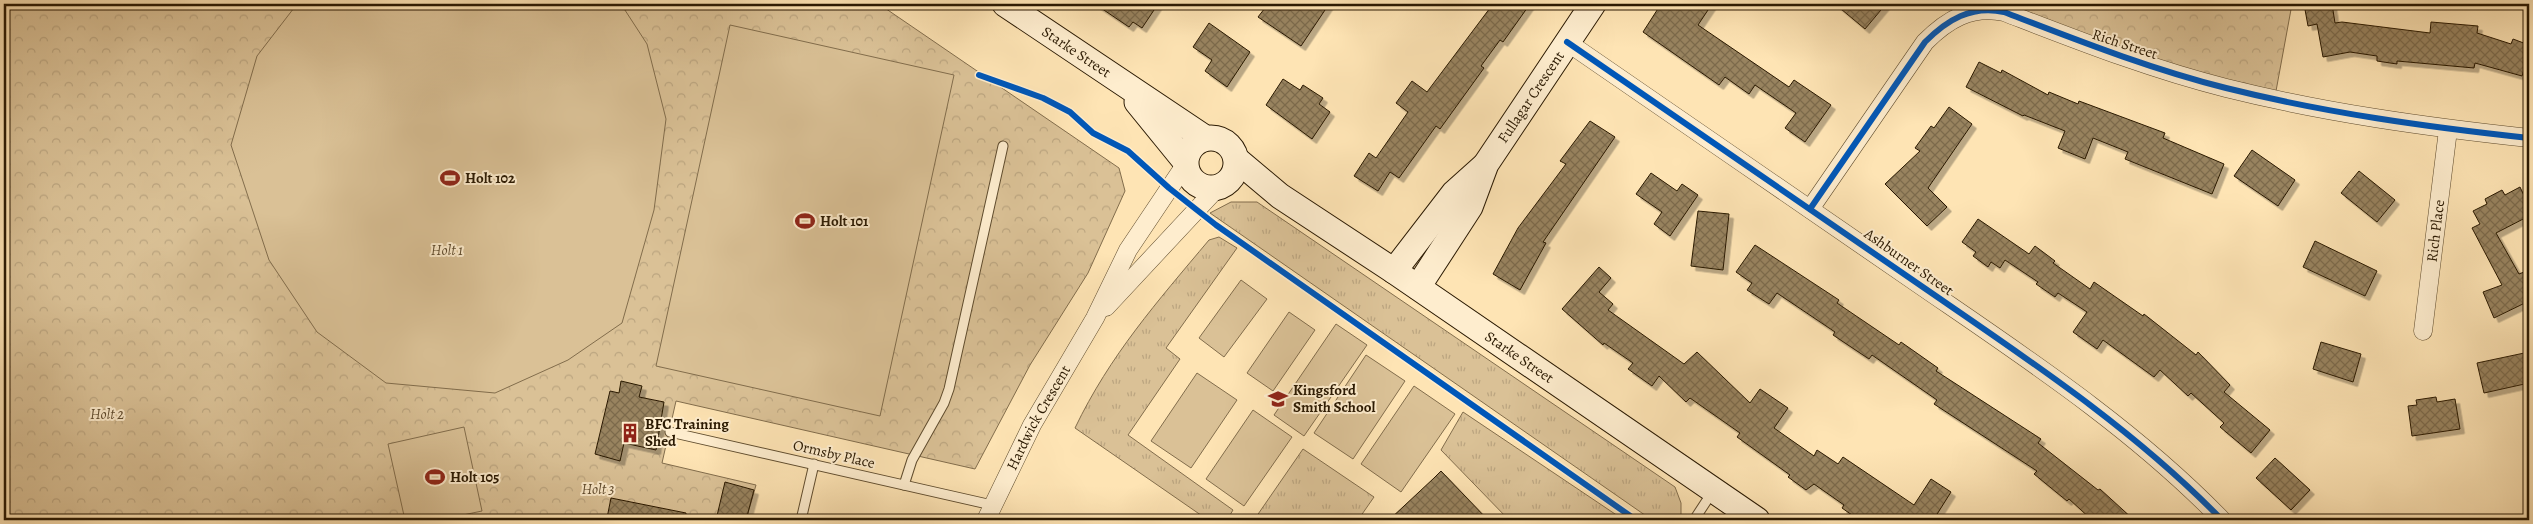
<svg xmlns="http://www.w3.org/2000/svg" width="2533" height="524" viewBox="0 0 2533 524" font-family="Alegreya,serif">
	<defs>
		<pattern id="grass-tufts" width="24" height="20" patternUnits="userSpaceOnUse" patternTransform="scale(1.25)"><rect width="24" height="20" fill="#dac196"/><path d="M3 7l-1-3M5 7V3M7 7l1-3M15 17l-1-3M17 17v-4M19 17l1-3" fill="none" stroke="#bba580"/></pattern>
		<pattern id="forest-crowns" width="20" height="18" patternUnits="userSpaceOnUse" patternTransform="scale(1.25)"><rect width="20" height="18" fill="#dac196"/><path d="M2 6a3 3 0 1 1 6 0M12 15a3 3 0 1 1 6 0" fill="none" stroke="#bba580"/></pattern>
		<pattern id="building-cross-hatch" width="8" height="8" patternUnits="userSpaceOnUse" patternTransform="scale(1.25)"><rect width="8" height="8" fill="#98835f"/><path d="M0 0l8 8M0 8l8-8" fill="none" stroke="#7c6a4c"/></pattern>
		<filter id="shadow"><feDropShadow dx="4.5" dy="4.5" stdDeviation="0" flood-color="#0004"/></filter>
	</defs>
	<rect width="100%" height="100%" fill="#fee4b4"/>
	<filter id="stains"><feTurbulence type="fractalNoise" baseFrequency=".004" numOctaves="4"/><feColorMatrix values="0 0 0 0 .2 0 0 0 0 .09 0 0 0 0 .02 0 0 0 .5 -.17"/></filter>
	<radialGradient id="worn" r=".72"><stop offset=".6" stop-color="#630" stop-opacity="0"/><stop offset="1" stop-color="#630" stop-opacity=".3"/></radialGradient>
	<g fill="url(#grass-tufts)" stroke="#826d4c">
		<path d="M1231 202H1257L1675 487 1681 503V520H1652L1210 213Z"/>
		<path d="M1219 237 1237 248 1166 348 1180 359 1128 435 1233 510 1227 520 1221 517 1218 520H1208L1075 428C1110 355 1157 302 1209 240Z"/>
		<path d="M1463 412 1624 520H1509L1441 450Z"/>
		<path d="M1303 449 1374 497 1358 520H1254Z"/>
	</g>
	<g fill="url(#forest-crowns)" stroke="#826d4c">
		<path d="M4 4H879L1119 168 1125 191 1088 273 1030 365 975 469 676 401 662 463 756 485 746 520H4Z"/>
		<path d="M2003 4H2292L2276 91 2207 75 2113 45Z"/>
	</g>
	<g fill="#dac196" stroke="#826d4c">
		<path d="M297 4H621L647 44 666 119 654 210 622 323 568 360 495 393 386 383 317 332 269 260 231 145 257 56Z"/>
		<path d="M730 25 954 75 880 416 656 366Z"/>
		<path d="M1241 280 1267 299 1224 357 1199 338Z"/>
		<path d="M1289 312 1315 330 1273 391 1247 373Z"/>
		<path d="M1336 324 1367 345 1304 436 1274 415Z"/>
		<path d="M1366 355 1405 381 1353 459 1314 433Z"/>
		<path d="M1197 373 1237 400 1191 468 1151 441Z"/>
		<path d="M1414 386 1455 414 1401 492 1361 464Z"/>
		<path d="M1253 410 1292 437 1244 506 1206 479Z"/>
		<path d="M464 427 482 511 439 520H405L388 444Z"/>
	</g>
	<g fill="url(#building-cross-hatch)" stroke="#2a1902" filter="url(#shadow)">
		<path d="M1095 4H1158L1142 28 1133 22 1129 27Z"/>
		<path d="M1268 4H1329L1301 46 1258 17Z"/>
		<path d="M1493 4H1530L1503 42 1500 40 1481 66 1484 68 1440 129 1436 126 1399 178 1390 172 1378 191 1354 176 1369 153 1376 158 1408 112 1396 103 1412 81 1427 92Z"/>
		<path d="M1661 4H1712L1698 25 1789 87 1794 80 1831 105 1805 142 1785 128 1796 113 1755 85 1749 94 1725 77 1719 85 1643 32Z"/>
		<path d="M1835 4H1886L1865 29Z"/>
		<path d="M2304 4H2332L2335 23 2342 22 2430 33 2431 22 2478 26 2477 33 2511 44 2513 39 2529 45V54L2522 76 2475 63 2474 68 2397 61V64L2377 61V56L2350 52 2323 57 2317 24 2308 26Z"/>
		<path d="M1209 23 1250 52 1227 87 1205 71 1212 60 1193 47Z"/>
		<path d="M1979 62 2001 73 2002 70 2048 95 2049 92 2078 104 2079 101 2165 133 2163 138 2224 164 2212 194 2125 159 2128 152 2093 138 2085 159 2058 148 2065 131 2024 115 2023 116 1966 87Z"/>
		<path d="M1283 79 1300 90 1303 85 1323 98 1319 104 1330 112 1312 139 1266 105Z"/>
		<path d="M1949 107 1972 124 1928 188 1947 207 1927 226 1885 184 1920 151 1915 148 1931 126 1934 128Z"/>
		<path d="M1590 121 1615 137 1543 242 1546 243 1520 290 1493 274 1518 228 1566 164 1560 161Z"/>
		<path d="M2252 150 2295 180 2278 206 2234 176Z"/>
		<path d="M2359 171 2395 200 2377 222 2341 193Z"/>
		<path d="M1651 173 1677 191 1682 184 1698 195 1670 236 1654 224 1662 212 1636 194Z"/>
		<path d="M2520 187 2529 206V216L2496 233 2519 274 2524 272 2529 285V301L2494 318 2483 292 2502 285 2472 228 2480 224 2473 211 2487 204 2485 199 2502 190 2505 195Z"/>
		<path d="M1698 211 1729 214 1723 270 1691 266Z"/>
		<path d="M1978 219 2029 254 2035 246 2055 261 2053 263 2090 289 2094 282 2143 316 2144 314 2196 355 2198 352 2230 385 2224 392 2270 430 2251 453 2220 427 2224 423 2191 393 2188 396 2160 370 2154 377 2103 340 2097 349 2073 332 2087 312 2058 293 2055 297 2036 284 2038 282 2005 260 2000 268 1991 262 1988 267 1973 256 1976 252 1962 242Z"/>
		<path d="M2315 241 2377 271 2365 296 2303 267Z"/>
		<path d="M1755 245 1839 300 1837 303 1899 345 1901 342 1938 368 1936 371 2041 439 2038 443 2098 490 2100 489 2134 520H2092L2069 499 2067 501 2034 474 2037 471 1934 404 1937 400 1872 355 1869 359 1833 335 1835 332 1777 293 1769 304 1747 290 1752 283 1736 272Z"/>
		<path d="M1599 267 1611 278 1599 292 1613 304 1608 310 1684 364 1697 352 1750 403 1760 389 1788 408 1774 428 1814 456 1817 450 1838 464 1843 457 1914 505 1931 479 1951 492 1934 519 1936 520H1859L1842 508 1844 505 1814 484 1806 490 1788 477 1790 475 1737 437 1740 433 1690 398 1686 402 1659 376 1652 386 1628 369 1633 363 1604 343 1603 345 1562 309Z"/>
		<path d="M2321 342 2361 354 2353 382 2313 369Z"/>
		<path d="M2529 352V383L2484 393 2477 363Z"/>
		<path d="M621 381 642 386 639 397 664 402 656 450 624 443 620 461 595 454 610 391 619 393Z"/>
		<path d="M2436 397 2437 402 2455 399 2460 429 2412 436 2408 406 2417 405 2416 400Z"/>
		<path d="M2275 458 2310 490 2291 510 2256 478Z"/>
		<path d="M1441 471 1488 520H1389L1434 478Z"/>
		<path d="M725 482 754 490 746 520H716Z"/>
		<path d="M611 498 686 513V520H616L607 518Z"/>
	</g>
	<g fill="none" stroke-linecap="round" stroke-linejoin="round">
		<defs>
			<g id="lane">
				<path d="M670 432 992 505"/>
				<path d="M904 485 912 460 944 403 949 389 1003 146"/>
				<path d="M801 520 814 464"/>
				<path d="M1092 520H1094"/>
				<path d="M1694 520 1713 491"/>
			</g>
			<g id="street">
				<path d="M1567 42C1684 122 1800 203 1917 283 2023 356 2132 427 2222 520"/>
				<path d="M1810 209 1925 42C1947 20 1971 5 2004 12 2077 40 2150 69 2226 88 2326 113 2427 127 2529 138"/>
				<path d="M1106 307 1218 187"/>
				<path id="s1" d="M2423 331 2448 130"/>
				<path id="s2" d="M986 520 1032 425 1095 318 1128 250 1185 165"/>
			</g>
			<g id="secondary">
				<path id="s3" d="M1005 4 1205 138"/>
				<path d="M1137 102 1185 161"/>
				<circle cx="1211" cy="163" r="25"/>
				<path id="s4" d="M1236 159 1280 196 1394 271 1757 520"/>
				<path d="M1394 271 1454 193 1483 167"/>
				<path id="s5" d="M1418 287 1470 207 1486 164 1593 4"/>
			</g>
		</defs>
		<use href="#lane" stroke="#5f4c2e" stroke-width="11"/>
		<use href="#street" stroke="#5f4c2e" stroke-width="19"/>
		<use href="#secondary" stroke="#2a1902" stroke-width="27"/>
		<use href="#lane" stroke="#feedce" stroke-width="9"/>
		<use href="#street" stroke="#feedce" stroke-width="18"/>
		<use href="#secondary" stroke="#feedce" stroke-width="25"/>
		<defs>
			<g id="cycleway">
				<path d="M1567 42C1684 122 1800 203 1917 283 2023 356 2132 427 2222 520"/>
				<path d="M979 75 1043 98 1070 112 1093 133 1128 151 1169 188 1216 225 1636 520"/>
				<path d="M1810 209 1925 42C1947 20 1971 5 2004 12 2077 40 2150 69 2226 88 2326 113 2427 127 2529 138"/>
			</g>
		</defs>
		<use href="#cycleway" stroke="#feedce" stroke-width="9"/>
		<use href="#cycleway" stroke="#0057b8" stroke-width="6"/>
	</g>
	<defs>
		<symbol id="stadium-bare" viewBox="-9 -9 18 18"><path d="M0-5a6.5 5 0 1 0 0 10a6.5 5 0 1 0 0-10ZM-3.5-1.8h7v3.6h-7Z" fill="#8f2418" stroke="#feedce" stroke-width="2.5" paint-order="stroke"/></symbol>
		<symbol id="school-bare" viewBox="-9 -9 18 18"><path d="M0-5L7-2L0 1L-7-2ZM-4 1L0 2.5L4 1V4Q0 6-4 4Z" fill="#8f2418" stroke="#feedce" stroke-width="2.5" paint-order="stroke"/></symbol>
		<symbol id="building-bare" viewBox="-9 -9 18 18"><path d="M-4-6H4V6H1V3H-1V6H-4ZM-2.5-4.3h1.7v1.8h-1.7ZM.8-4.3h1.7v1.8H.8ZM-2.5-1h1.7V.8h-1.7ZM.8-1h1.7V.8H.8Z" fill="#8f2418" stroke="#feedce" stroke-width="2.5" paint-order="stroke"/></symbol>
	</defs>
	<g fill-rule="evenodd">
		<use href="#stadium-bare" x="436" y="164" width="28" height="28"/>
		<use href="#stadium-bare" x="791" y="207" width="28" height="28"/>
		<use href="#school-bare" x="1264" y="385" width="28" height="28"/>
		<use href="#building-bare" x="616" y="419" width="28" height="28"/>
		<use href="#stadium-bare" x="421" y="463" width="28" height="28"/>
	</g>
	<g text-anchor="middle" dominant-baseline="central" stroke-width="4" stroke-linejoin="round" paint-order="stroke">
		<g font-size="15" fill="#2a1902" stroke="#feedce">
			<text transform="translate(2125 44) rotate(18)">Rich Street</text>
			<text stroke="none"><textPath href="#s3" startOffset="86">Starke Street</textPath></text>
			<text stroke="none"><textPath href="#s5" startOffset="222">Fullagar Crescent</textPath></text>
			<text stroke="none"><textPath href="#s1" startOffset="101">Rich Place</textPath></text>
			<text transform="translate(1909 262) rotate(35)">Ashburner Street</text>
			<text stroke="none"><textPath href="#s4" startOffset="346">Starke Street</textPath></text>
			<text stroke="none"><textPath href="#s2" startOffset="115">Hardwick Crescent</textPath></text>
			<text transform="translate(834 454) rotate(13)">Ormsby Place</text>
		</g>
		<g font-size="15" font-weight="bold" fill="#2a1902" stroke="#feedce" text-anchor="start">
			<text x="465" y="178">Holt 102</text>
			<text x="820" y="221">Holt 101</text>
			<text x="1293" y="390">Kingsford<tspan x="1293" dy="17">Smith School</tspan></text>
			<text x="645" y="424">BFC Training<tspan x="645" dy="17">Shed</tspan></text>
			<text x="450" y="477">Holt 105</text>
		</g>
		<g font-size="15" font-style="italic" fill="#5f4b2e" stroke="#feedce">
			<text x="447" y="250">Holt 1</text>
			<text x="107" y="414">Holt 2</text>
			<text x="598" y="489">Holt 3</text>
		</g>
	</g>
	<rect width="2533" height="524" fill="none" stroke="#fee4b4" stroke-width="20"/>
	<rect x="5" y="5" width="2523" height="514" fill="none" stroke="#2a1902" stroke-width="2.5"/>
	<rect x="10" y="10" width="2513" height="504" fill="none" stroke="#2a1902"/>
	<rect width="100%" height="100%" filter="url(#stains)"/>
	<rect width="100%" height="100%" fill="url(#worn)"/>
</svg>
